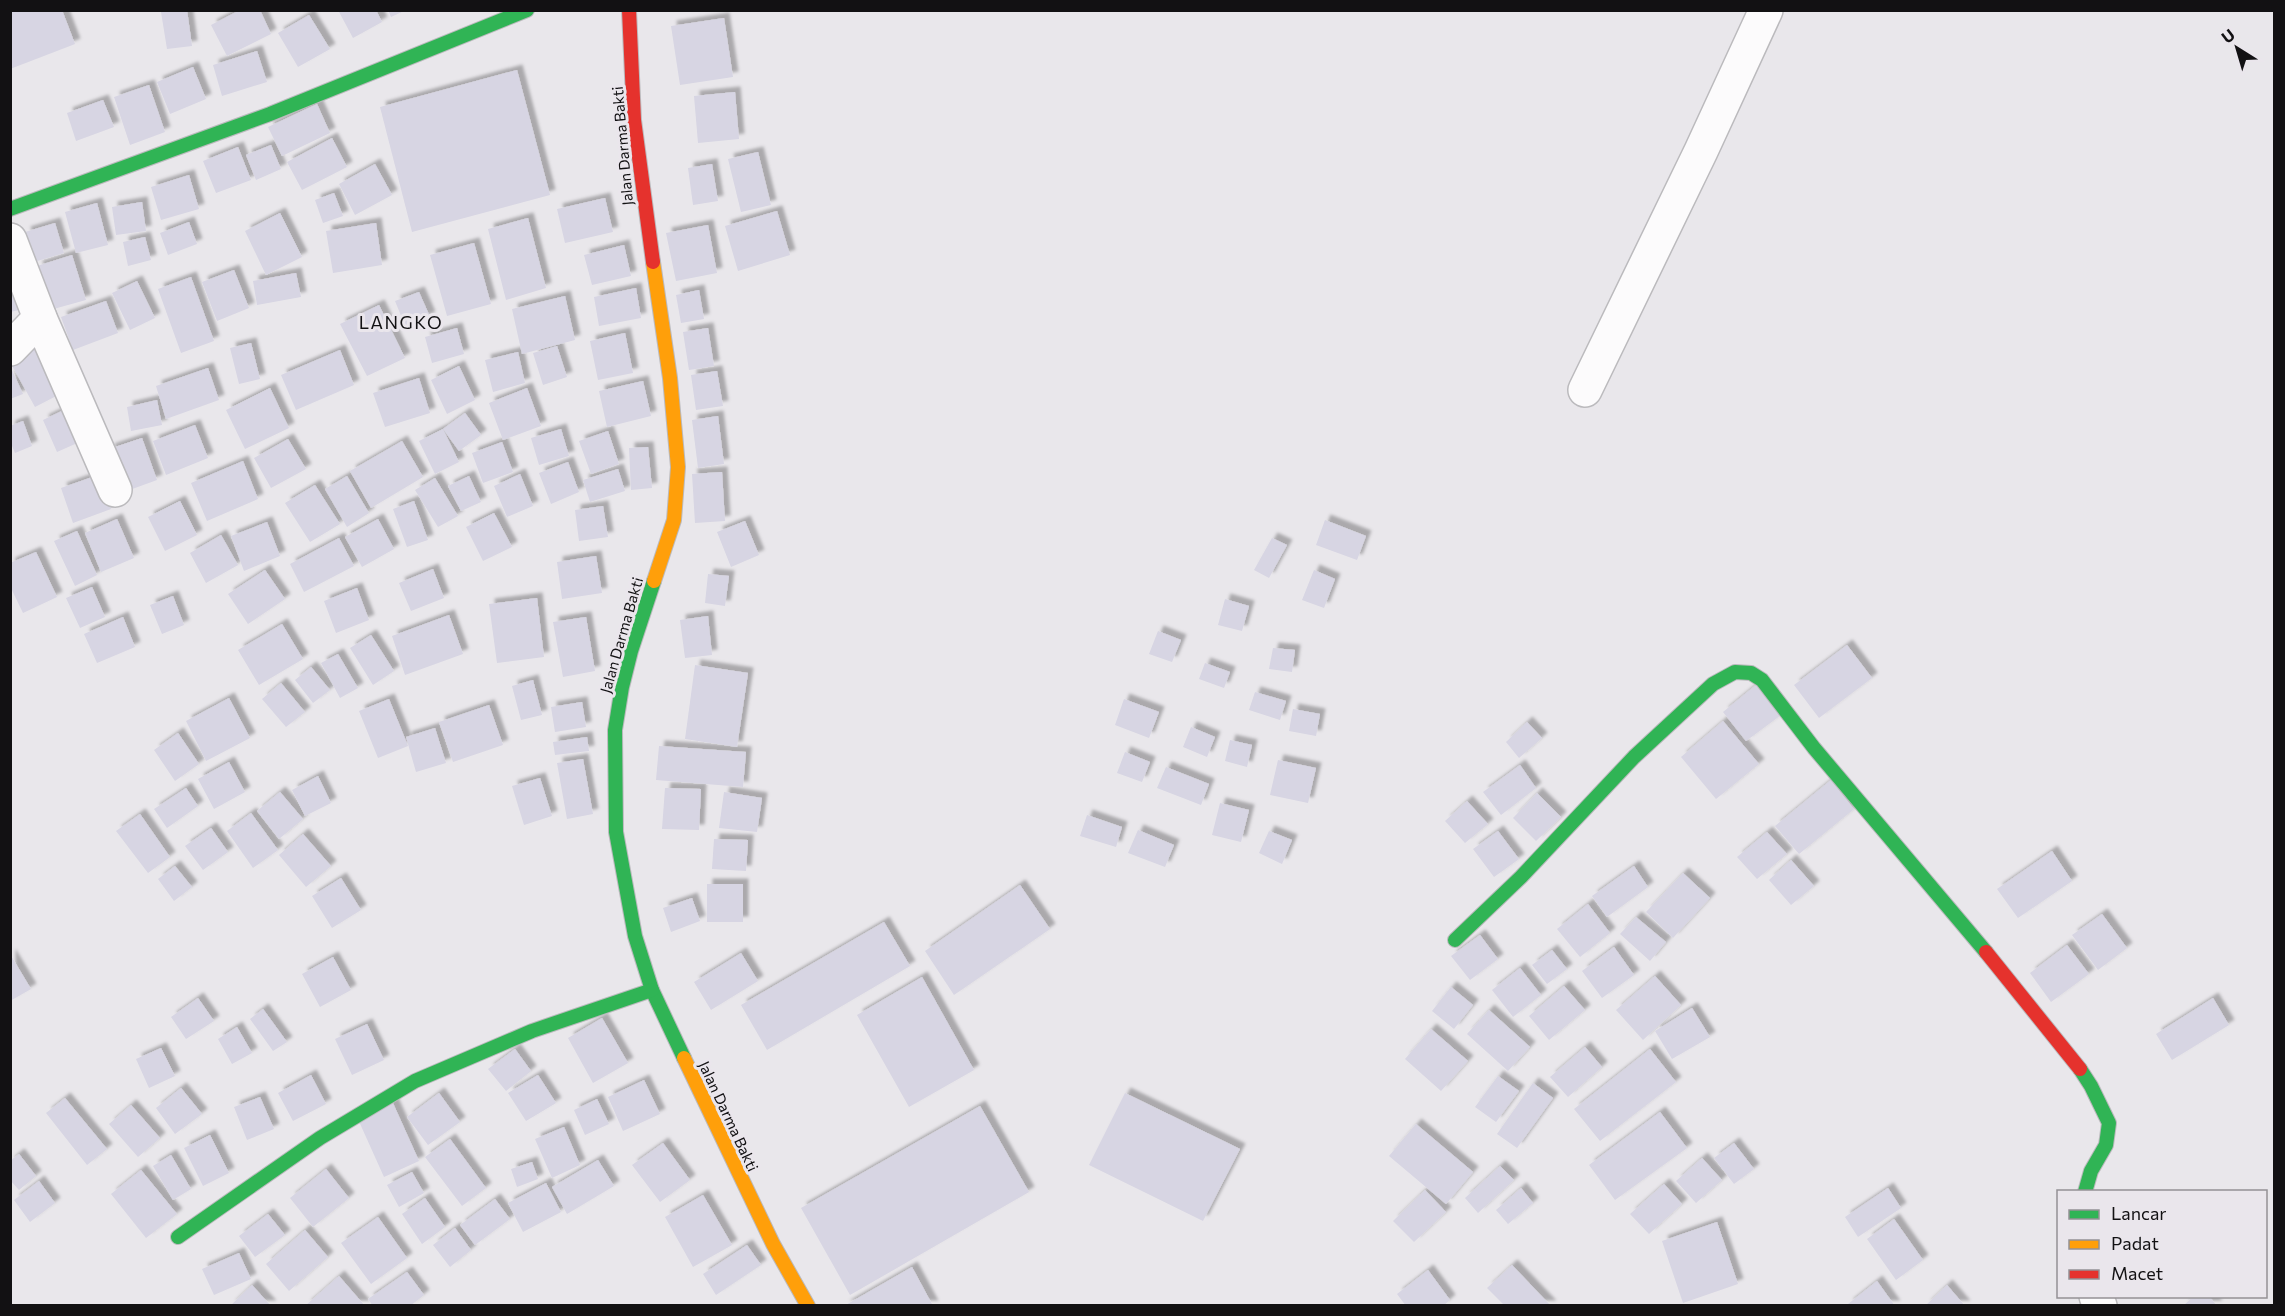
<svg xmlns="http://www.w3.org/2000/svg" width="2285" height="1316" viewBox="0 0 2285 1316" font-family="Commissioner,sans-serif">
	<defs>
		<filter id="shadow"><feDropShadow dx="5.5" dy="-5.5" stdDeviation="1.5" flood-color="#0004"/></filter>
	</defs>
	<rect width="100%" height="100%" fill="#e9e7eb"/>
	<g fill="#d7d5e3" filter="url(#shadow)">
		<path d="M10 10H62L75 44 10 69Z"/>
		<path d="M172 10H187L192 46 167 49 161 12Z"/>
		<path d="M240 10H260L271 34 227 56 211 25Z"/>
		<path d="M338 10H376L382 22 353 38Z"/>
		<path d="M388 10H406L391 17Z"/>
		<path d="M309 15 330 49 298 67 278 33Z"/>
		<path d="M724 18 733 77 680 85 671 26Z"/>
		<path d="M257 51 267 82 222 96 213 65Z"/>
		<path d="M193 67 206 99 170 114 157 82Z"/>
		<path d="M517 70 550 195 412 232 380 107Z"/>
		<path d="M149 85 165 132 130 145 114 97Z"/>
		<path d="M735 92 739 139 698 143 694 96Z"/>
		<path d="M103 100 114 127 76 141 67 113Z"/>
		<path d="M317 104 330 133 282 156 268 127Z"/>
		<path d="M332 138 347 167 302 190 287 162Z"/>
		<path d="M271 145 281 169 256 180 246 155Z"/>
		<path d="M238 147 251 180 216 193 203 161Z"/>
		<path d="M758 152 771 205 741 212 728 159Z"/>
		<path d="M375 164 392 195 355 215 339 184Z"/>
		<path d="M712 164 718 201 693 205 688 168Z"/>
		<path d="M189 175 199 209 161 220 151 187Z"/>
		<path d="M334 193 343 216 323 223 315 200Z"/>
		<path d="M605 198 613 232 565 243 557 209Z"/>
		<path d="M142 202 146 231 116 235 112 207Z"/>
		<path d="M97 203 108 245 76 253 65 212Z"/>
		<path d="M777 211 790 255 738 271 725 226Z"/>
		<path d="M280 213 302 257 266 275 245 231Z"/>
		<path d="M528 218 546 288 506 300 488 229Z"/>
		<path d="M189 222 197 244 168 255 160 233Z"/>
		<path d="M55 223 64 253 34 262 25 232Z"/>
		<path d="M376 223 382 265 333 273 326 231Z"/>
		<path d="M708 225 717 273 676 281 666 233Z"/>
		<path d="M145 237 151 260 128 266 123 242Z"/>
		<path d="M474 243 491 304 447 316 430 255Z"/>
		<path d="M624 245 631 276 592 285 584 255Z"/>
		<path d="M72 255 86 300 50 310 37 266Z"/>
		<path d="M234 270 249 308 217 321 202 282Z"/>
		<path d="M296 273 301 297 257 305 253 281Z"/>
		<path d="M191 277 214 341 181 353 158 289Z"/>
		<path d="M137 281 155 318 130 330 112 293Z"/>
		<path d="M10 283 19 310 10 312Z"/>
		<path d="M636 288 641 318 599 326 594 297Z"/>
		<path d="M699 290 704 319 681 323 676 295Z"/>
		<path d="M419 292 430 317 406 328 395 301Z"/>
		<path d="M565 296 575 340 522 354 512 309Z"/>
		<path d="M106 301 118 333 73 350 61 317Z"/>
		<path d="M379 305 405 358 367 376 340 324Z"/>
		<path d="M457 328 464 354 432 363 425 337Z"/>
		<path d="M708 328 714 366 689 370 683 332Z"/>
		<path d="M625 333 633 373 598 380 590 341Z"/>
		<path d="M251 343 260 379 239 384 230 348Z"/>
		<path d="M37 345 62 393 35 407 10 362Z"/>
		<path d="M557 346 567 377 543 385 533 353Z"/>
		<path d="M340 350 354 385 296 410 281 375Z"/>
		<path d="M518 352 525 383 493 392 485 360Z"/>
		<path d="M10 366 23 394 10 399Z"/>
		<path d="M459 366 475 400 447 414 431 380Z"/>
		<path d="M208 368 219 400 166 419 156 386Z"/>
		<path d="M717 371 723 406 696 410 691 375Z"/>
		<path d="M419 378 430 413 385 427 373 393Z"/>
		<path d="M643 381 651 416 607 427 599 391Z"/>
		<path d="M270 388 289 428 245 449 226 410Z"/>
		<path d="M527 388 541 426 503 440 489 403Z"/>
		<path d="M157 400 162 425 131 431 127 407Z"/>
		<path d="M70 407 84 440 57 452 43 420Z"/>
		<path d="M465 413 481 435 459 451 443 429Z"/>
		<path d="M718 416 724 464 698 468 692 420Z"/>
		<path d="M23 421 32 446 15 453 10 441V426Z"/>
		<path d="M195 425 208 458 166 475 153 441Z"/>
		<path d="M443 429 459 462 435 474 419 441Z"/>
		<path d="M561 429 569 456 539 465 531 438Z"/>
		<path d="M608 431 619 464 591 474 579 441Z"/>
		<path d="M142 438 157 480 124 492 109 449Z"/>
		<path d="M288 439 306 469 271 488 254 458Z"/>
		<path d="M402 441 423 477 371 508 350 471Z"/>
		<path d="M502 442 513 472 483 483 472 453Z"/>
		<path d="M648 447 652 488 631 490 629 448Z"/>
		<path d="M243 461 258 499 207 521 191 483Z"/>
		<path d="M568 462 579 492 551 504 539 473Z"/>
		<path d="M618 469 625 491 590 502 583 480Z"/>
		<path d="M722 472 725 521 695 523 692 474Z"/>
		<path d="M520 474 533 506 507 517 494 486Z"/>
		<path d="M98 475 111 509 73 523 61 488Z"/>
		<path d="M347 476 369 513 347 527 325 489Z"/>
		<path d="M469 476 481 502 461 511 448 486Z"/>
		<path d="M435 478 458 516 438 527 415 490Z"/>
		<path d="M315 485 340 524 310 542 285 503Z"/>
		<path d="M180 501 197 535 165 551 148 517Z"/>
		<path d="M414 501 428 540 407 547 393 509Z"/>
		<path d="M603 506 608 537 579 541 575 510Z"/>
		<path d="M494 513 512 547 483 561 466 527Z"/>
		<path d="M117 519 134 558 101 572 85 533Z"/>
		<path d="M378 519 394 549 362 567 345 537Z"/>
		<path d="M1325 520 1366 536 1357 560 1316 545Z"/>
		<path d="M745 521 759 555 731 567 717 532Z"/>
		<path d="M267 522 280 556 244 571 231 536Z"/>
		<path d="M77 531 97 575 75 586 54 541Z"/>
		<path d="M221 535 238 565 206 583 190 553Z"/>
		<path d="M339 538 354 566 304 592 290 564Z"/>
		<path d="M1272 538 1287 545 1269 578 1254 570Z"/>
		<path d="M36 552 57 597 23 613 10 586V563Z"/>
		<path d="M596 556 602 593 562 599 557 562Z"/>
		<path d="M433 569 444 598 411 611 399 583Z"/>
		<path d="M265 570 285 599 248 624 228 594Z"/>
		<path d="M1314 570 1335 579 1324 608 1302 600Z"/>
		<path d="M708 574 729 576 725 606 705 603Z"/>
		<path d="M92 587 105 617 80 628 66 598Z"/>
		<path d="M357 588 369 620 336 633 324 601Z"/>
		<path d="M173 596 184 625 162 634 150 605Z"/>
		<path d="M537 598 544 657 497 663 489 604Z"/>
		<path d="M1225 599 1249 606 1242 631 1218 625Z"/>
		<path d="M449 615 463 654 405 675 392 636Z"/>
		<path d="M708 616 712 655 685 658 680 620Z"/>
		<path d="M123 617 135 647 97 663 84 634Z"/>
		<path d="M586 617 595 671 563 677 553 622Z"/>
		<path d="M282 624 303 659 259 685 238 650Z"/>
		<path d="M1158 631 1181 640 1172 662 1149 654Z"/>
		<path d="M371 635 394 671 373 685 350 648Z"/>
		<path d="M1847 645 1872 678 1819 718 1794 685Z"/>
		<path d="M1273 648 1295 650 1292 672 1269 669Z"/>
		<path d="M338 654 358 688 340 698 321 663Z"/>
		<path d="M1205 663 1230 672 1224 688 1199 679Z"/>
		<path d="M695 665 748 673 737 747 685 739Z"/>
		<path d="M311 667 330 690 313 703 295 680Z"/>
		<path d="M533 680 542 715 521 720 512 686Z"/>
		<path d="M281 683 305 712 286 727 262 699Z"/>
		<path d="M1756 685 1781 715 1746 741 1723 712Z"/>
		<path d="M1255 692 1286 701 1280 720 1249 710Z"/>
		<path d="M229 698 250 738 206 761 186 721Z"/>
		<path d="M389 699 408 746 378 758 359 711Z"/>
		<path d="M1124 699 1159 712 1149 738 1115 725Z"/>
		<path d="M582 702 586 727 555 732 551 707Z"/>
		<path d="M489 705 503 745 453 762 439 722Z"/>
		<path d="M1293 709 1320 714 1316 736 1289 731Z"/>
		<path d="M1723 721 1759 764 1716 799 1681 757Z"/>
		<path d="M1527 722 1542 738 1519 758 1506 742Z"/>
		<path d="M1191 727 1215 737 1207 757 1183 747Z"/>
		<path d="M435 728 446 763 416 772 406 737Z"/>
		<path d="M178 733 199 764 175 781 154 750Z"/>
		<path d="M587 737 589 751 555 755 553 742Z"/>
		<path d="M1230 740 1252 745 1247 767 1225 761Z"/>
		<path d="M659 746 746 752 743 787 656 780Z"/>
		<path d="M1125 752 1150 762 1142 782 1117 773Z"/>
		<path d="M583 759 593 814 567 819 557 763Z"/>
		<path d="M1278 760 1316 768 1308 803 1270 795Z"/>
		<path d="M229 762 245 792 214 809 198 779Z"/>
		<path d="M1520 765 1536 788 1501 815 1483 792Z"/>
		<path d="M1166 767 1209 784 1201 805 1157 788Z"/>
		<path d="M318 776 331 803 305 816 292 790Z"/>
		<path d="M540 778 552 816 524 825 512 786Z"/>
		<path d="M1831 780 1854 809 1799 854 1775 826Z"/>
		<path d="M186 788 198 806 167 828 154 809Z"/>
		<path d="M665 788 701 789 699 830 662 829Z"/>
		<path d="M280 792 303 819 279 839 257 811Z"/>
		<path d="M724 792 762 798 757 832 719 828Z"/>
		<path d="M1537 793 1561 817 1536 841 1513 818Z"/>
		<path d="M1467 801 1488 824 1465 843 1445 821Z"/>
		<path d="M1220 803 1249 810 1241 842 1212 835Z"/>
		<path d="M251 813 278 850 253 868 227 831Z"/>
		<path d="M140 814 170 857 148 873 116 831Z"/>
		<path d="M1087 815 1122 827 1116 847 1080 836Z"/>
		<path d="M211 828 228 852 203 870 185 846Z"/>
		<path d="M1138 830 1174 845 1165 867 1128 853Z"/>
		<path d="M1269 831 1292 840 1282 864 1259 853Z"/>
		<path d="M1498 831 1519 859 1494 877 1473 849Z"/>
		<path d="M1767 832 1787 854 1757 879 1737 857Z"/>
		<path d="M303 834 331 866 306 887 279 855Z"/>
		<path d="M714 839 748 840 746 871 712 869Z"/>
		<path d="M2052 851 2072 881 2018 918 1997 889Z"/>
		<path d="M1791 860 1814 886 1791 905 1769 880Z"/>
		<path d="M175 866 192 887 174 901 158 879Z"/>
		<path d="M1634 866 1648 887 1607 917 1592 896Z"/>
		<path d="M1683 873 1710 898 1673 938 1646 912Z"/>
		<path d="M341 878 361 910 332 928 312 896Z"/>
		<rect x="707" y="884" width="36" height="38"/>
		<path d="M1020 885 1050 929 954 995 925 951Z"/>
		<path d="M692 898 700 921 671 932 663 908Z"/>
		<path d="M1588 904 1610 933 1580 957 1557 929Z"/>
		<path d="M2102 914 2127 948 2098 970 2072 935Z"/>
		<path d="M1636 917 1666 942 1650 961 1620 934Z"/>
		<path d="M884 922 910 966 767 1050 741 1005Z"/>
		<path d="M1480 935 1498 959 1470 980 1451 956Z"/>
		<path d="M2067 945 2089 974 2051 1002 2030 973Z"/>
		<path d="M1614 947 1634 975 1602 998 1582 971Z"/>
		<path d="M1552 950 1567 969 1547 984 1532 965Z"/>
		<path d="M741 953 758 981 711 1010 694 982Z"/>
		<path d="M10 954 31 989 10 1001Z"/>
		<path d="M333 957 351 990 320 1007 302 974Z"/>
		<path d="M1520 968 1541 995 1513 1017 1492 990Z"/>
		<path d="M1655 976 1681 1005 1643 1040 1616 1010Z"/>
		<path d="M922 977 974 1070 909 1107 857 1015Z"/>
		<path d="M1564 986 1585 1010 1549 1040 1529 1016Z"/>
		<path d="M1451 987 1473 1005 1454 1029 1432 1011Z"/>
		<path d="M198 998 214 1021 186 1039 171 1017Z"/>
		<path d="M2213 998 2229 1025 2172 1060 2156 1034Z"/>
		<path d="M1692 1008 1710 1037 1672 1059 1655 1031Z"/>
		<path d="M263 1009 287 1042 273 1051 250 1019Z"/>
		<path d="M1489 1010 1530 1047 1508 1071 1467 1034Z"/>
		<path d="M602 1018 628 1063 593 1083 568 1038Z"/>
		<path d="M367 1024 384 1060 352 1075 335 1039Z"/>
		<path d="M237 1027 252 1053 232 1064 218 1039Z"/>
		<path d="M1431 1029 1468 1061 1441 1091 1405 1059Z"/>
		<path d="M1585 1047 1602 1067 1568 1097 1550 1077Z"/>
		<path d="M161 1048 175 1076 149 1088 136 1059Z"/>
		<path d="M515 1049 531 1071 506 1091 488 1069Z"/>
		<path d="M1650 1049 1676 1082 1600 1141 1574 1109Z"/>
		<path d="M311 1075 326 1104 293 1121 278 1093Z"/>
		<path d="M538 1075 556 1103 526 1121 508 1093Z"/>
		<path d="M1498 1076 1519 1091 1496 1122 1475 1107Z"/>
		<path d="M644 1080 660 1114 623 1131 608 1097Z"/>
		<path d="M1533 1083 1553 1098 1517 1148 1497 1134Z"/>
		<path d="M181 1088 202 1114 175 1134 156 1108Z"/>
		<path d="M439 1093 460 1122 428 1145 407 1117Z"/>
		<path d="M1125 1093 1240 1149 1203 1221 1089 1165Z"/>
		<path d="M260 1097 274 1129 247 1140 234 1107Z"/>
		<path d="M65 1098 107 1149 87 1165 46 1113Z"/>
		<path d="M597 1099 609 1124 585 1135 574 1110Z"/>
		<path d="M392 1101 419 1161 384 1177 357 1117Z"/>
		<path d="M131 1105 160 1138 138 1157 109 1124Z"/>
		<path d="M980 1106 1029 1192 850 1295 801 1208Z"/>
		<path d="M1660 1112 1687 1148 1615 1200 1589 1165Z"/>
		<path d="M1416 1124 1473 1172 1446 1204 1389 1156Z"/>
		<path d="M564 1127 580 1165 552 1178 535 1139Z"/>
		<path d="M210 1135 229 1173 203 1186 184 1148Z"/>
		<path d="M450 1139 486 1188 462 1206 425 1157Z"/>
		<path d="M663 1143 690 1180 660 1202 632 1165Z"/>
		<path d="M1734 1143 1754 1169 1734 1184 1714 1158Z"/>
		<path d="M19 1154 36 1176 19 1190 10 1180V1161Z"/>
		<path d="M171 1155 191 1189 173 1200 153 1166Z"/>
		<path d="M1702 1158 1722 1180 1696 1203 1676 1181Z"/>
		<path d="M598 1160 614 1186 567 1214 552 1187Z"/>
		<path d="M532 1162 538 1179 517 1187 511 1169Z"/>
		<path d="M1500 1166 1514 1180 1478 1213 1465 1198Z"/>
		<path d="M326 1169 349 1198 313 1227 290 1198Z"/>
		<path d="M141 1170 177 1214 146 1238 111 1194Z"/>
		<path d="M412 1172 424 1193 399 1207 387 1185Z"/>
		<path d="M39 1181 55 1203 30 1222 14 1200Z"/>
		<path d="M546 1183 561 1212 523 1232 508 1203Z"/>
		<path d="M1664 1184 1682 1204 1649 1234 1630 1214Z"/>
		<path d="M1521 1188 1533 1203 1508 1224 1496 1210Z"/>
		<path d="M1888 1188 1901 1208 1858 1237 1845 1217Z"/>
		<path d="M1425 1190 1446 1212 1414 1242 1393 1221Z"/>
		<path d="M703 1195 732 1245 693 1267 665 1217Z"/>
		<path d="M425 1198 445 1227 422 1244 402 1214Z"/>
		<path d="M495 1199 510 1219 475 1245 460 1225Z"/>
		<path d="M268 1214 285 1235 255 1257 239 1236Z"/>
		<path d="M378 1217 407 1258 371 1284 341 1243Z"/>
		<path d="M1894 1219 1923 1260 1896 1280 1867 1239Z"/>
		<path d="M1717 1222 1738 1284 1683 1303 1662 1241Z"/>
		<path d="M455 1228 471 1250 450 1267 433 1245Z"/>
		<path d="M305 1230 328 1257 289 1291 266 1264Z"/>
		<path d="M747 1245 761 1265 716 1295 703 1274Z"/>
		<path d="M239 1253 251 1279 214 1295 202 1269Z"/>
		<path d="M1512 1265 1551 1306H1505L1487 1288Z"/>
		<path d="M912 1267 933 1306H844Z"/>
		<path d="M1428 1270 1450 1300 1443 1306H1406L1397 1294Z"/>
		<path d="M407 1272 424 1295 410 1306H373L368 1299Z"/>
		<path d="M339 1276 365 1306H305Z"/>
		<path d="M1877 1281 1895 1306H1849L1848 1304Z"/>
		<path d="M252 1285 271 1306H230Z"/>
		<path d="M1947 1285 1965 1306H1925Z"/>
		<path d="M2194 1296H2209L2217 1306H2183Z"/>
	</g>
	<g fill="none" stroke-linecap="round" stroke-linejoin="round">
		<defs>
			<g id="street">
				<path d="M10 240 40 318 115 490"/>
				<path d="M10 349 40 318"/>
				<path d="M1585 390 1701 151 1766 10"/>
				<path d="M2096 1296 2100 1306"/>
			</g>
			<g id="fast">
				<path d="M10 209 270 114 527 10"/>
				<path d="M654 581 631 651 622 687 615 730 616 832 635 936 652 990 684 1058"/>
				<path d="M1455 940 1521 877 1634 757 1713 684 1735 672 1751 673 1762 680 1814 748 1986 952"/>
				<path d="M2080 1069 2091 1086 2109 1123 2106 1145 2091 1171 2085 1192"/>
				<path d="M178 1237 320 1138 415 1081 532 1031 652 990"/>
			</g>
			<g id="slow">
				<path d="M653 262 670 378 678 467 674 520 654 581"/>
				<path d="M684 1058 773 1244 808 1306"/>
			</g>
			<g id="jam">
				<path d="M629 10 634 120 653 262"/>
				<path d="M1986 952 2080 1069"/>
			</g>
		</defs>
		<use href="#street" stroke="#bbbabd" stroke-width="36"/>
		<use href="#fast" stroke="#bbbabd" stroke-width="16"/>
		<use href="#slow" stroke="#bbbabd" stroke-width="16"/>
		<use href="#jam" stroke="#bbbabd" stroke-width="16"/>
		<use href="#street" stroke="#fcfbfc" stroke-width="33"/>
		<use href="#fast" stroke="#30b455" stroke-width="14"/>
		<use href="#slow" stroke="#ff9f0a" stroke-width="14"/>
		<use href="#jam" stroke="#e5322d" stroke-width="14"/>
	</g>
	<g text-anchor="middle" dominant-baseline="central" stroke-width="6" stroke-linejoin="round" paint-order="stroke">
		<g font-size="15" fill="#121113" stroke="#eae6ec">
			<text transform="translate(622 146) rotate(-95)">Jalan Darma Bakti</text>
			<text transform="translate(621 635) rotate(-74)">Jalan Darma Bakti</text>
			<text transform="translate(729 1116) rotate(65)">Jalan Darma Bakti</text>
		</g>
		<g font-size="18" letter-spacing="1.5" fill="#121113" stroke="#eae6ec">
			<text x="401" y="322">LANGKO</text>
		</g>
	</g>
	<rect width="2285" height="1316" fill="none" stroke="#121113" stroke-width="24"/>
	<rect x="2057" y="1190" width="210" height="108" fill="#eae6ec" stroke="#949195" stroke-width="1.5"/>
	<rect x="2069" y="1210" width="30" height="9" fill="#30b455" stroke="#949195" stroke-width="1.5"/>
	<text x="2111" y="1220" font-size="18" fill="#121113">Lancar</text>
	<rect x="2069" y="1240" width="30" height="9" fill="#ff9f0a" stroke="#949195" stroke-width="1.5"/>
	<text x="2111" y="1250" font-size="18" fill="#121113">Padat</text>
	<rect x="2069" y="1270" width="30" height="9" fill="#e5322d" stroke="#949195" stroke-width="1.5"/>
	<text x="2111" y="1280" font-size="18" fill="#121113">Macet</text>
	<g transform="translate(2237 48) rotate(323)" stroke="#eae6ec" stroke-width="4.5" paint-order="stroke">
	<path d="M0-4.5L10 22L0 15L-10 22Z" fill="#121113"/>
	<text y="-9" font-size="16" font-weight="bold" text-anchor="middle" fill="#121113">U</text>
	</g>
</svg>
